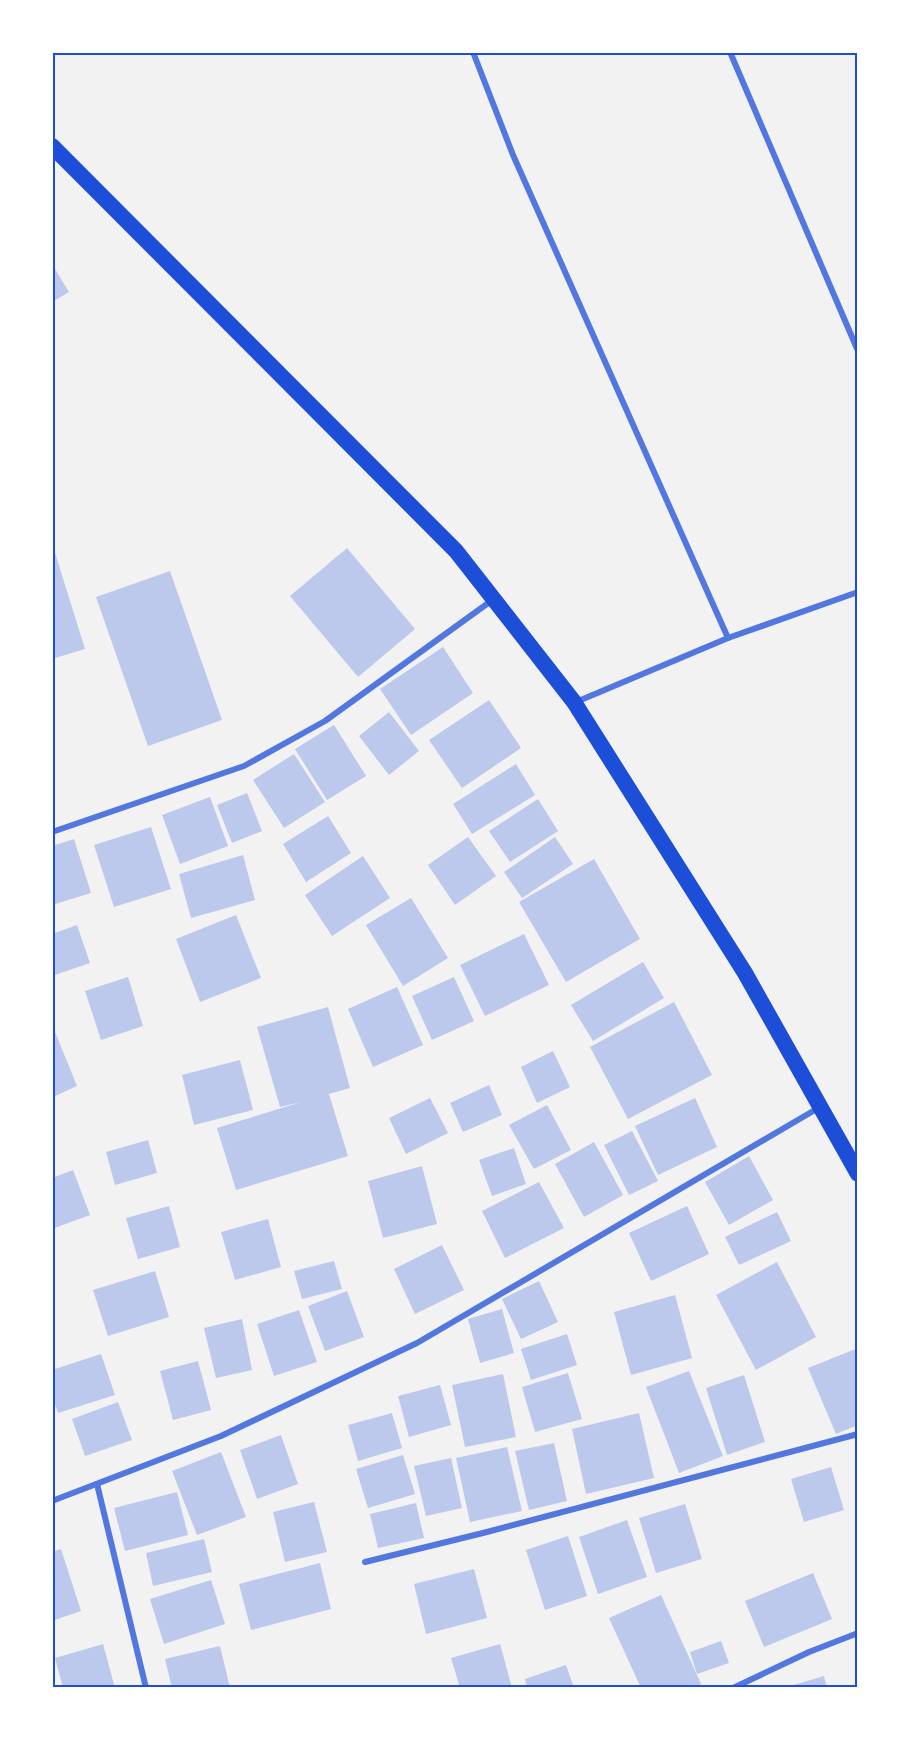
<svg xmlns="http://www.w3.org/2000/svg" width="910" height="1740" viewBox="0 0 910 1740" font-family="Lato,sans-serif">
	<rect width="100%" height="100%" fill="#f2f2f2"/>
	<g fill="#bdc9ec">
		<path d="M52 264 69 292 52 302Z"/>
		<path d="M52 543 85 649 52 659Z"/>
		<path d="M347 548 415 629 358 677 290 596Z"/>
		<path d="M170 571 222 720 148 746 96 597Z"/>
		<path d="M443 647 473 693 411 735 380 689Z"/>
		<path d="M489 700 521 748 462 788 429 740Z"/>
		<path d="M389 712 419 751 389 775 359 736Z"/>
		<path d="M334 725 366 776 327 800 295 749Z"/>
		<path d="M294 754 325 802 284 828 253 780Z"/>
		<path d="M516 764 535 795 472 834 453 804Z"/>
		<path d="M247 793 262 831 232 843 217 805Z"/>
		<path d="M210 797 228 846 180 864 162 815Z"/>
		<path d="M538 799 558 831 510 862 489 831Z"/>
		<path d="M328 816 351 853 306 882 283 844Z"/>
		<path d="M151 827 171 889 114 907 94 845Z"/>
		<path d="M468 837 496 876 455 905 428 865Z"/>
		<path d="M555 837 573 864 522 898 504 872Z"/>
		<path d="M74 839 91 893 52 905V846Z"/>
		<path d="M243 855 255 900 191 918 179 874Z"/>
		<path d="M363 856 390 898 332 936 305 895Z"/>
		<path d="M594 859 640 939 566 982 519 902Z"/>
		<path d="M411 898 448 958 403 986 366 925Z"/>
		<path d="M236 915 261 978 200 1002 176 939Z"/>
		<path d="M77 925 90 963 52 976V934Z"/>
		<path d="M524 934 549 985 485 1016 460 965Z"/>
		<path d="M643 962 664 998 593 1041 571 1005Z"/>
		<path d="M128 977 143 1026 101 1040 85 991Z"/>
		<path d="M454 977 474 1021 432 1040 412 996Z"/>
		<path d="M397 987 423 1045 373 1067 348 1009Z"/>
		<path d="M674 1002 712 1075 628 1119 590 1047Z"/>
		<path d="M328 1007 350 1088 329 1094 348 1156 236 1190 217 1128 301 1102 280 1107 257 1027Z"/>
		<path d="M53 1027 77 1086 53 1097Z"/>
		<path d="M553 1051 570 1087 537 1103 521 1067Z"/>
		<path d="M240 1060 253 1110 194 1125 182 1075Z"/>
		<path d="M489 1085 502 1115 463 1132 450 1103Z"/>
		<path d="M430 1098 448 1133 406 1154 389 1118Z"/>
		<path d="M695 1098 717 1147 658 1175 635 1126Z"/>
		<path d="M547 1105 571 1150 534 1169 509 1125Z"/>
		<path d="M632 1131 658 1181 629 1195 604 1145Z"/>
		<path d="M148 1140 157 1173 115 1185 106 1152Z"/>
		<path d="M594 1142 623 1195 584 1217 555 1164Z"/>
		<path d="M514 1148 526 1184 492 1196 479 1160Z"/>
		<path d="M749 1156 773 1200 729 1225 705 1182Z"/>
		<path d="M422 1166 437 1224 383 1238 368 1181Z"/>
		<path d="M73 1170 90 1215 52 1229V1178Z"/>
		<path d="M539 1182 564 1228 505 1258 482 1211Z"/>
		<path d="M169 1206 180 1247 138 1259 126 1218Z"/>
		<path d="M687 1206 709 1254 651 1281 629 1233Z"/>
		<path d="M777 1212 791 1241 739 1265 725 1237Z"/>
		<path d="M268 1219 281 1267 235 1280 221 1232Z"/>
		<path d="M442 1245 464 1290 415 1314 394 1269Z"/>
		<path d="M334 1261 342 1289 302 1299 294 1271Z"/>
		<path d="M777 1262 816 1337 756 1370 716 1295Z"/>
		<path d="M155 1271 169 1317 108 1336 93 1290Z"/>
		<path d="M539 1281 558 1322 521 1339 502 1299Z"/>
		<path d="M347 1291 364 1337 325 1351 308 1306Z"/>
		<path d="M675 1295 692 1358 631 1375 614 1312Z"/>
		<path d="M502 1309 514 1353 480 1363 468 1319Z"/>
		<path d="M299 1310 317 1362 274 1376 257 1324Z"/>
		<path d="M242 1319 252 1370 216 1378 204 1328Z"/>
		<path d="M567 1334 577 1365 531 1380 521 1349Z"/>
		<path d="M858 1348V1425L836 1434 808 1368Z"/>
		<path d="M101 1354 115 1395 58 1413 52 1396V1370Z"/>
		<path d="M198 1361 211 1410 173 1420 160 1371Z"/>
		<path d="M689 1371 723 1456 679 1473 646 1387Z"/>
		<path d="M568 1373 582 1419 535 1432 522 1387Z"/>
		<path d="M503 1374 516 1437 465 1447 452 1385Z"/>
		<path d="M744 1375 765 1442 727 1455 706 1388Z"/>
		<path d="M440 1385 451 1425 409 1437 398 1396Z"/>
		<path d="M118 1402 132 1440 85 1456 72 1419Z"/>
		<path d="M392 1413 402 1448 358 1461 348 1425Z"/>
		<path d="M639 1413 654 1478 586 1494 572 1429Z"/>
		<path d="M281 1435 298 1484 257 1499 240 1450Z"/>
		<path d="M554 1443 567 1501 529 1510 515 1451Z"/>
		<path d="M507 1447 522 1511 470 1522 456 1458Z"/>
		<path d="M221 1452 246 1517 197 1535 172 1471Z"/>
		<path d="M403 1455 415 1494 368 1508 356 1469Z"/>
		<path d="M451 1458 462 1508 426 1516 414 1466Z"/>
		<path d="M831 1467 844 1510 804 1522 791 1479Z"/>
		<path d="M177 1492 188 1535 125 1551 114 1508Z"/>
		<path d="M314 1502 327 1552 285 1562 273 1512Z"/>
		<path d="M416 1503 424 1538 378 1548 370 1514Z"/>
		<path d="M685 1504 702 1559 656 1573 639 1518Z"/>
		<path d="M627 1520 647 1577 598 1594 579 1537Z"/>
		<path d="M568 1536 587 1596 545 1610 526 1550Z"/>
		<path d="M204 1539 212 1572 153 1586 146 1553Z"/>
		<path d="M61 1549 81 1611 52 1621V1552Z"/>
		<path d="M320 1563 331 1609 251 1630 239 1584Z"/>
		<path d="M474 1569 487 1618 426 1634 414 1584Z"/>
		<path d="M813 1573 832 1619 764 1647 745 1601Z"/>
		<path d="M211 1580 225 1624 164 1644 150 1599Z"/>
		<path d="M661 1595 701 1684 694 1688H641L609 1618Z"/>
		<path d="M721 1641 729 1663 697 1674 690 1652Z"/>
		<path d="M103 1644 115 1688H63L55 1658Z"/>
		<path d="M500 1644 512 1688H460L451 1658Z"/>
		<path d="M220 1646 230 1688H172L165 1659Z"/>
		<path d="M566 1665 574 1688H527L525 1679Z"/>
		<path d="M824 1676 827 1688H787V1687Z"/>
	</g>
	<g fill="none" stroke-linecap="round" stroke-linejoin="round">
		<g stroke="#5277de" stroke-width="6">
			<path d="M473 52 513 155 728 638"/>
			<path d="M730 52 858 351"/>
			<path d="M576 702 728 638 858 592"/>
			<path d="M52 832 244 766 325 721 491 601"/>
			<path d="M97 1484 146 1688"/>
			<path d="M52 1501 221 1436 417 1343 820 1107"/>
			<path d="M365 1562 483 1533 858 1434"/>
			<path d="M733 1688 809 1652 858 1633"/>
		</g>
		<path stroke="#1d4ed8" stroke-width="16" d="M52 146 456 551 574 702 745 973 858 1174"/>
	</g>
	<rect width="910" height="1740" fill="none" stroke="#ffffff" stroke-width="108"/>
	<rect x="54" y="54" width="802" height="1632" fill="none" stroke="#1d4ed8" stroke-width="2"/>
</svg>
